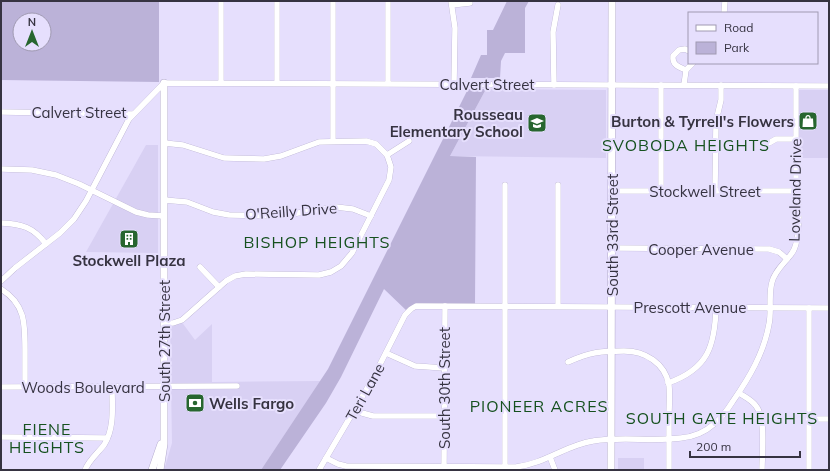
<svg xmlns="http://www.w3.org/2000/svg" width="830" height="471" viewBox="0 0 830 471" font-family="Mulish,sans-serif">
	<rect width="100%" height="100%" fill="#e6dffd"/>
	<g fill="#d8d0f3">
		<path d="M486 89 606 90V158L450 156Z"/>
		<rect x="796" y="90" width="33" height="68"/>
		<path d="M146 145H158V253L86 252Z"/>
		<path d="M181 321 195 340 212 324V382L321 381 261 470H164L172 443 170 323Z"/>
		<rect x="618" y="458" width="26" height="12"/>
	</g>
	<g fill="#bbb2d8" fill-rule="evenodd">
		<path d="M1 1H159V82L1 80ZM20 20H44V44H20Z"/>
		<path d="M507 1H529L525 8V53H505L501 61 500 78H471L481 55H487V30H493Z"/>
		<path d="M468 89H486L450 156 476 157 475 306H420L408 312 384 289 341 377 326 403 280 470H261L328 369Z"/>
	</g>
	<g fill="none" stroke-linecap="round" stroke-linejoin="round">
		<defs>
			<g id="minor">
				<path d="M451 1 455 28 454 84"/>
				<path d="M452 5 470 3"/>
				<path d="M724 13 725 1"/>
				<path d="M686 70C679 67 672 65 673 56L679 50 685 49 689 51"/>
				<path d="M221 82V1"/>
				<path d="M277 83V1"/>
				<path d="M388 83V1"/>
				<path d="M554 85 553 32 558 5"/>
				<path d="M684 85 686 70 693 63"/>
				<path d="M1 112 132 114"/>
				<path d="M333 141V1"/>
				<path d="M164 143 183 145 224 158 264 159 281 156 319 142 366 141 376 144 387 155 391 167 389 180 352 253 341 266 331 272 319 275 246 274 235 276 226 281 182 320 173 323H164"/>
				<path d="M769 143 776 139H796"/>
				<path d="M387 155 409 141"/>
				<path d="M1 169 32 170 56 175 79 184 136 212 148 215 164 216"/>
				<path d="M612 191H798"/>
				<path d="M661 191V85"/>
				<path d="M715 191 716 121 721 100V85"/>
				<path d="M164 200 187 202 213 212 229 215 279 216 336 207 353 209 371 216"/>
				<path d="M1 223C22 224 33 227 46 244"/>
				<path d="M612 248 769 249 779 252 787 259"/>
				<path d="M200 267 219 287"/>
				<path d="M1 281 15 268 60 233 74 219 86 201 129 119 164 83 829 86"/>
				<path d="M1 289C25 304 25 323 25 349 25 361 25 374 25 387"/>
				<path d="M558 306V185"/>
				<path d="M386 353 415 366 444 368"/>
				<path d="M568 362C590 352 601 351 624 351 645 351 665 363 669 385 670 395 669 407 669 418 669 435 669 453 669 470"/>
				<path d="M668 383C708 369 715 346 716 307"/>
				<path d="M1 387 237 386"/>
				<path d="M739 393C745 397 752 400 756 406 766 418 762 454 762 470"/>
				<path d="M356 409 362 413 373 416H444"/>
				<path d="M809 419H829"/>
				<path d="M1 437 107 438"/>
				<path d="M550 457 555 470"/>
				<path d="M326 458 338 464 346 466 516 467C544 464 566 445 593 441 622 436 652 442 681 438 693 437 705 432 714 424 722 418 728 409 733 401 749 378 764 353 769 324 772 311 768 296 772 282 775 270 785 263 792 253 801 241 800 196 796 181V86"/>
				<path d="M505 467V185"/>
				<path d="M444 469 445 306"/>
				<path d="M85 470C89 460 97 454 104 445 115 428 112 406 112 387"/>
				<path d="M319 470 372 380 405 315 411 309 416 306 829 308"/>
				<path d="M809 470V308"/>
			</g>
			<g id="major">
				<path d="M152 470 161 444"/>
				<path d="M160 470 164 444V83"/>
				<path d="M611 470 612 1"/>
			</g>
		</defs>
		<use href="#minor" stroke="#b2a9cc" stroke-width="6"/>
		<use href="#major" stroke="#b2a9cc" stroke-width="8"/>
		<use href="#minor" stroke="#fff" stroke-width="5.5"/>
		<use href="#major" stroke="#fff" stroke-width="7"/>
	</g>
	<defs>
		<symbol id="shop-square" viewBox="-11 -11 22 22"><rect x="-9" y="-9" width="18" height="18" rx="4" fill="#27662f" stroke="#e6dffd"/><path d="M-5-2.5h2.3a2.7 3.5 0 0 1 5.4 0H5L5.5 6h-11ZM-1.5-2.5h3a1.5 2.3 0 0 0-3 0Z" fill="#fff"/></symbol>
		<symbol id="school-square" viewBox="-11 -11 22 22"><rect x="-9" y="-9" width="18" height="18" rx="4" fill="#27662f" stroke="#e6dffd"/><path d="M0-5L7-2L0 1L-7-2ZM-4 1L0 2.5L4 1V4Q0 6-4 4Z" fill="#fff"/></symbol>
		<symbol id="building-square" viewBox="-11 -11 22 22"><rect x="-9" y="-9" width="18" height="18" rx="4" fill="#27662f" stroke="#e6dffd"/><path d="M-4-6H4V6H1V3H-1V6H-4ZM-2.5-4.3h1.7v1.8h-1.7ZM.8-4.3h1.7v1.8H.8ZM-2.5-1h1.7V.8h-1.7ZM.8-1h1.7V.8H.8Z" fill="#fff"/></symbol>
		<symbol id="bank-square" viewBox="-11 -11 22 22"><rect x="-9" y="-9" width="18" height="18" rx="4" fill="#27662f" stroke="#e6dffd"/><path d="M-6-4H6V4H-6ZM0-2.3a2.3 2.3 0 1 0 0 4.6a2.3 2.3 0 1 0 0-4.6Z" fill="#fff"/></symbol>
	</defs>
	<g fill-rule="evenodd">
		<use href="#shop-square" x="797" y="110" width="22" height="22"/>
		<use href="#school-square" x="526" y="112" width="22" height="22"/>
		<use href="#building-square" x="118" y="228" width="22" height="22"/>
		<use href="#bank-square" x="184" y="392" width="22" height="22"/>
	</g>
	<g text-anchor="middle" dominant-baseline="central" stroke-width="4" stroke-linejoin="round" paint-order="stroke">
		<g font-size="15" fill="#363341" stroke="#e6dffd">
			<text x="487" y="84">Calvert Street</text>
			<text x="79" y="112">Calvert Street</text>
			<text transform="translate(795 190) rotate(-89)">Loveland Drive</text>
			<text x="705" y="191">Stockwell Street</text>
			<text transform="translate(291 211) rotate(-4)">O'Reilly Drive</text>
			<text transform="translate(612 235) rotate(-90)">South 33rd Street</text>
			<text x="701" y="249">Cooper Avenue</text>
			<text x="690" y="307">Prescott Avenue</text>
			<text transform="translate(164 341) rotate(-90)">South 27th Street</text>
			<text x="83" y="387">Woods Boulevard</text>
			<text transform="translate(444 388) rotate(-90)">South 30th Street</text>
			<text transform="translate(365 392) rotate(-61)">Teri Lane</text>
		</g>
		<g font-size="15" font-weight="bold" fill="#363341" stroke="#e6dffd" text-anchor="end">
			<text x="523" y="114">Rousseau<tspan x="523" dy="17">Elementary School</tspan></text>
			<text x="794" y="121">Burton &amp; Tyrrell's Flowers</text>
			<text x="129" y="260" text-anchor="middle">Stockwell Plaza</text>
			<text x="209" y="403" text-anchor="start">Wells Fargo</text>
		</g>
		<g font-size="16" letter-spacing="1" fill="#16511f" stroke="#e6dffd">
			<text x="686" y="145">SVOBODA HEIGHTS</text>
			<text x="317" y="242">BISHOP HEIGHTS</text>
			<text x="539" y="406">PIONEER ACRES</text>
			<text x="722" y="418">SOUTH GATE HEIGHTS</text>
			<text x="47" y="429">FIENE<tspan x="47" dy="18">HEIGHTS</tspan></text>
		</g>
	</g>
	<rect width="830" height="471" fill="none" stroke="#363341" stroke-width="4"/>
	<rect x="688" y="12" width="130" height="52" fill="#e6dffd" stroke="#a09ab2"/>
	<rect x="696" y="25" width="20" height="6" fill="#ffffff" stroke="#a09ab2"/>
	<text x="724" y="32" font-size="12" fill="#363341">Road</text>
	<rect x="696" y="42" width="20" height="12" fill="#bbb2d8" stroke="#a09ab2"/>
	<text x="724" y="52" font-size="12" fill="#363341">Park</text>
	<g transform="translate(32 32)"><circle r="19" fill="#e6dffd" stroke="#a09ab2"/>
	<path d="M0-3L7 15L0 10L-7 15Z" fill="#27662f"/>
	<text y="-6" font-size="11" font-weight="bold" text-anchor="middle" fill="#363341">N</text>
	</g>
	<path d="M690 451v6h110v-6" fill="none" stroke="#363341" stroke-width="2"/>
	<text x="696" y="451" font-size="12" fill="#363341" stroke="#e6dffd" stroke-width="3" paint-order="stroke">200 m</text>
</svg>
